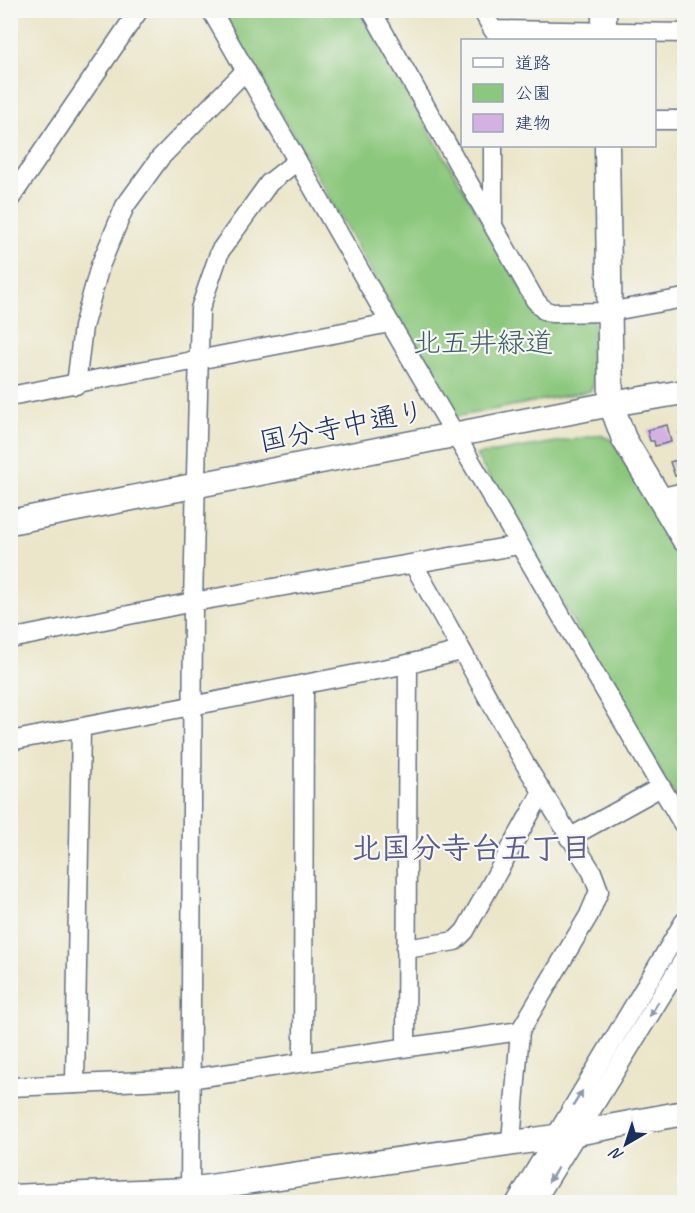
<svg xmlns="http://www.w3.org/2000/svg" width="695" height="1213" viewBox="0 0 695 1213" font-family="Caveat,'Klee One',sans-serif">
	<rect width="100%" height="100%" fill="#f6f6f2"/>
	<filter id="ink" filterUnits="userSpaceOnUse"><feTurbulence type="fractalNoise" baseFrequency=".0167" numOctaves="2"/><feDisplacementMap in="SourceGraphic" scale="12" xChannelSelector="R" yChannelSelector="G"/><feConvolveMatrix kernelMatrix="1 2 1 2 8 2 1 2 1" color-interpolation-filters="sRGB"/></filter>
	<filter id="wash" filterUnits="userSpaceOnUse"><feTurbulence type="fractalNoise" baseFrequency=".008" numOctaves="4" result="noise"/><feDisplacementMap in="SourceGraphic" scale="24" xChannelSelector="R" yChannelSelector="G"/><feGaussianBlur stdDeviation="1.35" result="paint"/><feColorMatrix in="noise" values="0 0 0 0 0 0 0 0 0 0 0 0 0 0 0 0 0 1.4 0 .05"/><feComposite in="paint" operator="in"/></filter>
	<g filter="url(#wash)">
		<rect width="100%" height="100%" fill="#ebe6c9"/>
		<g fill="#8bc77c" stroke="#537b6d" stroke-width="1.5">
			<path d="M222 11H359L540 319 594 320V384L590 391 455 417Z"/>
			<path d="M600 435 612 440 684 560V812L476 455Z"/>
		</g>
		<g id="blocks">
			<g fill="#d4b1e3">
				<path d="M667 425 671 442 655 446 654 441H650L647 430Z"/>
				<path d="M684 431V449L679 433Z"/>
				<path d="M684 458V474L675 476 670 462Z"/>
			</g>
		</g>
	</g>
	<g filter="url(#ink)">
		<use href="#blocks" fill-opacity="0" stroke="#646f83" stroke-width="1.5"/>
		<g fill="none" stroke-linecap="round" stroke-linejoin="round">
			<defs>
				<g id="street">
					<path d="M211 10 390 323 684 826"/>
					<path d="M371 10 535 300 544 310 552 313 608 312 684 298"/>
					<path d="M482 10 493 30 684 33"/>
					<path d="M654 120H684"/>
					<path d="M493 146V224"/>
					<path d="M10 199 139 10"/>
					<path d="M76 385 83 327 100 266 125 206 160 158 246 70"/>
					<path d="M10 396 390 323"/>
					<path d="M659 498 684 492"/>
					<path d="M414 565 525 764 592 872 599 891 589 915 520 1031 511 1142"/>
					<path d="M10 639 193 602 519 545"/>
					<path d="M10 741 408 664 461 651"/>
					<path d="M569 838 661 787"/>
					<path d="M406 949 455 941 465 931 542 792"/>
					<path d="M406 1046 408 664"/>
					<path d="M303 1061 304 684"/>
					<path d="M75 1084 81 728"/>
					<path d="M10 1087 189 1079 520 1031"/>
					<path d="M190 1202 193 602 200 309 220 251 269 183 297 161"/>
					<path d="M516 1202 684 922"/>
					<path d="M535 1202 684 959"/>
				</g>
				<g id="secondary">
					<path d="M604 10V40"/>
					<path d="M607 146 611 404 624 439 684 539"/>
					<path d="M10 522 611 404 684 392"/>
					<path d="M10 1197 189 1190 555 1137 684 1113"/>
				</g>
			</defs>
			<use href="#street" stroke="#646f83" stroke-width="21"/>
			<use href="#secondary" stroke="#646f83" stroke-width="27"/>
			<use href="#street" stroke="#fff" stroke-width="18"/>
			<use href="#secondary" stroke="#fff" stroke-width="24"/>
		</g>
		<defs><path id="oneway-solid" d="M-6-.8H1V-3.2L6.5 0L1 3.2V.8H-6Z" transform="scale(1.5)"/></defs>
		<g fill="#8d97ae">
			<use href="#oneway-solid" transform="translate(654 1009) rotate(121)"/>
			<use href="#oneway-solid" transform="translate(578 1098) rotate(-59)"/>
			<use href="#oneway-solid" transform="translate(553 1175) rotate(122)"/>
		</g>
	</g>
	<g text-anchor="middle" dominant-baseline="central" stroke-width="4.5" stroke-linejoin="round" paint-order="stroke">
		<g font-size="28" fill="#3d5d67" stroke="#f6f6f2">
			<text x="483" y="342">北五井緑道</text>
		</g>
		<g font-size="28" fill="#1b2f5e" stroke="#f6f6f2">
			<text transform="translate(342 426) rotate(-11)">国分寺中通り</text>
		</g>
		<g font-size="30" font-weight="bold" fill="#5c5c8d" stroke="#f6f6f2">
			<text x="471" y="848">北国分寺台五丁目</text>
		</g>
	</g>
	<rect width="695" height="1213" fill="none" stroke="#f6f6f2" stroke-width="36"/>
	<rect x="461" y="39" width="195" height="108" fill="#f6f6f2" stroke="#9ea6b7" stroke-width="1.5"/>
	<rect x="473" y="58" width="30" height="9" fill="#ffffff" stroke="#9ea6b7" stroke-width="1.5"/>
	<text x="515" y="69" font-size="18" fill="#1b2f5e">道路</text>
	<rect x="473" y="84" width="30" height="18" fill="#8bc77c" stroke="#9ea6b7" stroke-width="1.5"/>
	<text x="515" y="99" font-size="18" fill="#1b2f5e">公園</text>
	<rect x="473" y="114" width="30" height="18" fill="#d4b1e3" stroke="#9ea6b7" stroke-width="1.5"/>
	<text x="515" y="129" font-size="18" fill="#1b2f5e">建物</text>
	<g transform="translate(626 1144) rotate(219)" stroke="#f6f6f2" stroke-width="4.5" paint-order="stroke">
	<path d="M0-4.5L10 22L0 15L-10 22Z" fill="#1b2f5e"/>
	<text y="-9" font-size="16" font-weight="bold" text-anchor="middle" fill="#1b2f5e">N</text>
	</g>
</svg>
